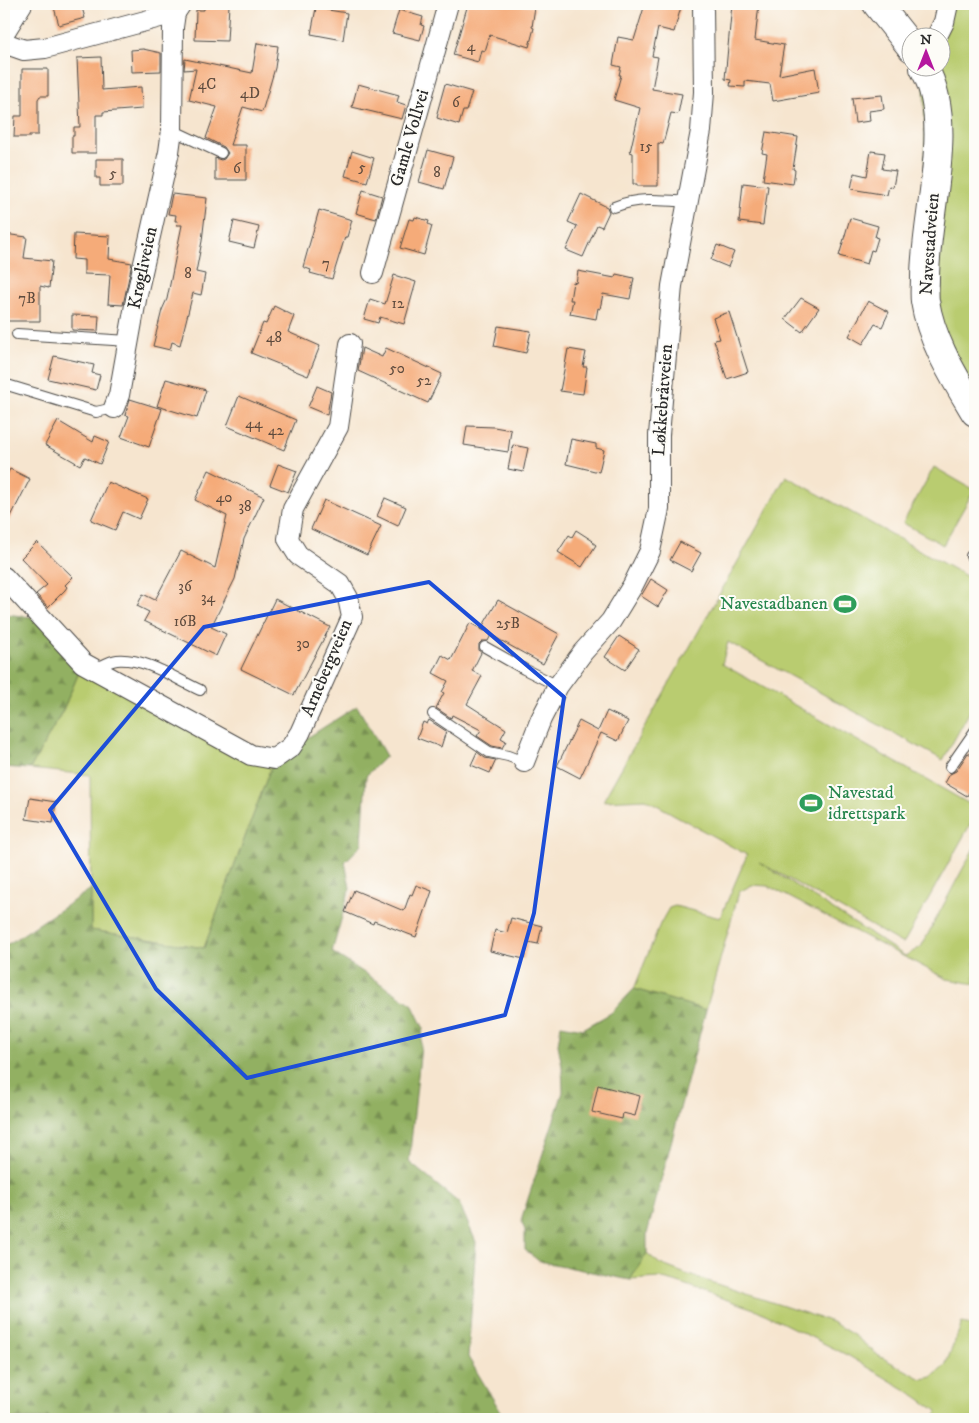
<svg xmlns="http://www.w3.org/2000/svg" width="979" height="1423" viewBox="0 0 979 1423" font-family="'IM FELL DW Pica',serif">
	<defs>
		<pattern id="forest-firs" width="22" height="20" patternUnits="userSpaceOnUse" patternTransform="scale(1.25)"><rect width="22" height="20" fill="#92b062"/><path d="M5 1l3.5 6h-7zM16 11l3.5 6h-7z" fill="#778f51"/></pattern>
	</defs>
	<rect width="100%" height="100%" fill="#fdfcf7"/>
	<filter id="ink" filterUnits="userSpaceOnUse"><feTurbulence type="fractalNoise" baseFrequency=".02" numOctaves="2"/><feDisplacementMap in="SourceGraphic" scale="10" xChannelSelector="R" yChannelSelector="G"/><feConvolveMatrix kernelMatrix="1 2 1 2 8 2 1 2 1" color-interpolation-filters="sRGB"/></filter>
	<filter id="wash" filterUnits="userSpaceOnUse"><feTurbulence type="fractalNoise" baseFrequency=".0096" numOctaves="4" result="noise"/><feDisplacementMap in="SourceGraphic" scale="20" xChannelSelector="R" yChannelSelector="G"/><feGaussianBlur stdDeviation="1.12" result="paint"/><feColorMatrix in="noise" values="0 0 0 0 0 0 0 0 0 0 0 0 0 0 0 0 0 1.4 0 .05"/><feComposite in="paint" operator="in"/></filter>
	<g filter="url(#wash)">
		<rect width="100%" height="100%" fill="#f6e5cf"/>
		<g fill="#b9cc6f" stroke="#727c4d">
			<path d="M948 4H975V412L950 368 926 250 924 68H942V38Z"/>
			<path d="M934 467 974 490 943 545 903 523Z"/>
			<path d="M786 476 975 581V702L943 760 728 642 722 664 975 807V816L903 944 759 862 905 956 921 947 975 846V984L947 979 768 886 752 885 739 892 706 1010 634 989 660 924 669 908 675 906 720 918 747 855 646 799 603 801Z"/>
			<path d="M83 663 274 759 204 948 91 930 90 775 30 769 63 710Z"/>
			<path d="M647 1253 660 1264 686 1274 832 1322 855 1336 879 1356 922 1379 932 1377 945 1366 962 1323 975 1326V1419H935L937 1411 916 1396 849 1356 757 1310 675 1282 659 1278 630 1280Z"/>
		</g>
		<g fill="url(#forest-firs)" stroke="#5e6e46">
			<path d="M4 614 41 618 83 663 63 710 30 769 4 767Z"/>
			<path d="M357 706 386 756 366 776 362 844 345 862 350 888 332 952 412 1004 423 1027 409 1162 459 1203 476 1242 468 1357 505 1419H4V945L10 943 91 889V930L204 948 274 759Z"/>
			<path d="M634 989 706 1010 647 1234V1253L630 1280 539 1261 525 1250V1230L522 1223V1217L563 1092 562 1066 558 1044 561 1025 583 1029 611 1013Z"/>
		</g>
		<g id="blocks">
			<g fill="#f5ab79">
				<path d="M53 4H81L85 18 59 25Z"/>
				<path d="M204 4 229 5 227 41 195 40 196 10H204Z"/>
				<path d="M468 4H511L535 7 532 27 534 28 529 47 490 35 485 51 481 50 478 62 453 55Z"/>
				<path d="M645 4H670L681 7 674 32 658 28 652 56 658 57 652 89 682 94 678 114 671 113 663 144 658 143V186H637V184H633V153L630 152 640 108 614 100 621 75H619L621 67 613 65 618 37 634 40Z"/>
				<path d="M732 4H759L755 40 784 45 779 75 815 68 819 93 773 101 770 84 745 81V87L730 86 731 80 725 79Z"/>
				<path d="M316 8 347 13 343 40 311 34Z"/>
				<path d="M399 10 423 17 421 25 424 26 420 40 392 33Z"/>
				<path d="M257 43 278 46 275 68 262 112 243 107 230 145H246V180H215V158L221 160 224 159 228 153 224 147 206 138 217 107 189 100 196 69 184 70 185 59 252 73Z"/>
				<path d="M143 49 161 53V71L132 72 131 50Z"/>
				<path d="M101 57 102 90 141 87 142 109 103 112V115H96V153H72V136H74V127H80L77 58Z"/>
				<path d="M22 69H48V96H40L38 99V135H30V137H14L15 116H22Z"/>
				<path d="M358 84 399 95 397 102 406 105 402 119 352 107Z"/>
				<path d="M445 84 472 92 466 111H463L459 125 437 118 438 114 437 113Z"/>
				<path d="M882 95 884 109 869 111 870 121 855 123 852 98Z"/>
				<path d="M766 132 798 137 793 169 795 170 793 184 763 180 767 154 762 153Z"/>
				<path d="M428 150 453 157 444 189 419 182Z"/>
				<path d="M352 151 374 158 367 182 345 176Z"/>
				<path d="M871 151 885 153 882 169 896 171 893 187 889 186 887 195 851 189 854 173 867 176Z"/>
				<path d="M96 159H123V186H100V178H96Z"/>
				<path d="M743 183 768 186 763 225 739 222Z"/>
				<path d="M363 190 382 196 376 219 356 213Z"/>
				<path d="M172 194 207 198 202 241 196 272 205 274 201 295 193 293 180 345 172 342 170 350 153 346 162 310 167 299 182 225H177L178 221H175L176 215 168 214Z"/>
				<path d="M581 194 607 207 609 212 602 227 597 225 583 257 566 250 577 226 568 222Z"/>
				<path d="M319 210 352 220 347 237H345L332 279 310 273 311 270 303 267Z"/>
				<path d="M415 217 429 221 428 224 432 226 424 255 400 248 409 219 414 220Z"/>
				<path d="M850 218 878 226 875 237 878 238 874 251 871 250 867 264 839 256Z"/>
				<path d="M234 221 259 227 254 248 229 242Z"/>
				<path d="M4 234 27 237 24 258 52 261 49 288 40 286V321H4Z"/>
				<path d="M74 234 110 236 109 259 132 263 123 305 108 304 110 275 84 274V260L73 259Z"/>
				<path d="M717 245 734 252 728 267 711 260Z"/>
				<path d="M578 271 615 278 616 274 634 278 630 299 603 294 600 309 598 308 596 319 570 314 573 300H570L573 282 576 283Z"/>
				<path d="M394 275 416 282 404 324 380 317 378 323 364 319 370 299 385 304Z"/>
				<path d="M801 298 819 308 802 332 785 319Z"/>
				<path d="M868 301 889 312 882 327 875 324 863 344 849 336Z"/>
				<path d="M274 306 294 316 288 332 320 346 308 376 251 353 263 323 266 324Z"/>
				<path d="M729 312 748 372 727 379 714 340 720 339 713 318Z"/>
				<path d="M72 315 99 316 98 331 72 330Z"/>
				<path d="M498 326 531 331 526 353 494 346Z"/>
				<path d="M362 348 382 357 386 348 442 374 428 403 358 371Z"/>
				<path d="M568 349 586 352 583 367H587L583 394 560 391Z"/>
				<path d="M54 356 94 365 92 373 100 375 96 390 48 379Z"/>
				<path d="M166 379 206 390 197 418 157 406Z"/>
				<path d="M317 386 331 392 327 415 308 407Z"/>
				<path d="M239 396 296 420 284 450 227 426Z"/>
				<path d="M130 399 162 409 149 447 121 437 129 416 125 415Z"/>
				<path d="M58 421 93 442 95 436 109 442 100 464 85 457 80 465 45 445Z"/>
				<path d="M467 426 494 427 511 430 508 452 464 445Z"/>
				<path d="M571 439 596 444V448L604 450 599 472 566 464Z"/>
				<path d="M513 445 528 448 523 472 508 469Z"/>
				<path d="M278 464 297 471 288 492 270 485Z"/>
				<path d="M10 469 30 479 4 530V480Z"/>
				<path d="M209 470 264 497 244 539 235 579 211 627 226 634 216 656 144 621 149 612 137 606 143 594 155 600 181 551 215 568 227 516 195 500Z"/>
				<path d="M108 482 148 499 139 519 123 512 115 530 91 520Z"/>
				<path d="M385 498 406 507 398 526 377 516Z"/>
				<path d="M324 500 381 526 367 555 311 529Z"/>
				<path d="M576 530 593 541 592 542 596 545 582 567 558 552 569 535 572 537Z"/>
				<path d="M37 542 73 577 65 585 67 587 65 590 48 607 36 594 47 585 21 558Z"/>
				<path d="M680 542 701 553 691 571 670 560Z"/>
				<path d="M651 579 668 590 658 607 641 596Z"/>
				<path d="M275 599 330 627 294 695 241 669Z"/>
				<path d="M498 600 559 634 543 664 491 635 488 641H482L479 644V650L481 653 472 671 482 676 467 704 506 729 501 738 506 741 502 748 492 746 477 736 481 730 452 715 451 718 436 708 444 693 442 692 448 681 433 673 442 655 451 660 470 623 485 631 481 629Z"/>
				<path d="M619 636 639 649 625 670 605 657Z"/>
				<path d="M607 711 628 721 618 741 601 733 580 778 557 766 579 721 598 731Z"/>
				<path d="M429 720 446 731 441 747 417 738 423 722 427 724Z"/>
				<path d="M477 752 485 758 496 760 490 773 471 765Z"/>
				<path d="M968 753 975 757V782L967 796 945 783 950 774 956 771Z"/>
				<path d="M30 798 56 802 53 823 26 819Z"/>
				<path d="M416 885 432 891 416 937 374 921 373 924 345 912 354 890 404 911 410 894 412 895Z"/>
				<path d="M511 918 542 926 538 944 528 942 524 959 490 951 495 930 507 933Z"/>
				<path d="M598 1085 640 1096 635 1116 623 1113 622 1119 592 1112Z"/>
			</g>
		</g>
	</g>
	<g filter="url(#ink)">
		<use href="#blocks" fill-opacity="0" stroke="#494744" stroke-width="1"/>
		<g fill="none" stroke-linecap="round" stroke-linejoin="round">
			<defs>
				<g id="lane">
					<path d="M172 130 221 153"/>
					<path d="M614 207C638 197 662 200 687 202"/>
					<path d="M17 334 129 341"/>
					<path d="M4 384 96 412 114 408"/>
					<path d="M971 556 975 558"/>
					<path d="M485 647 524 669 558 686"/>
					<path d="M95 669C102 666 109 661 117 660 146 658 174 678 200 690"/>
					<path d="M433 714 489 752 508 756 524 762"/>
					<path d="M950 767 975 731"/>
				</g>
				<g id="street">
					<path d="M4 33 22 4"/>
					<path d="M936 38 944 22 948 4"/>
					<path d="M4 43 24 50 45 48 175 13 181 4"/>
					<path d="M373 273 448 4"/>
					<path d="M114 408 119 395 137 294 169 152 172 130 173 27 175 13"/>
					<path d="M4 577 83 663 251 755 274 759 291 747 300 733 352 617 348 598 340 584 298 555 288 539 293 509 338 427 350 344"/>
					<path d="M524 762 541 719 558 686 583 652 611 621 633 585 650 551 659 509V435L672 286 701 131 704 92 703 4"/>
				</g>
				<g id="secondary">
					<path d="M877 4 912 48"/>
					<path d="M924 68C956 123 925 215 925 278 925 285 924 294 925 301 931 341 955 378 975 412"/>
				</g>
			</defs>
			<use href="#lane" stroke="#494744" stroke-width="12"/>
			<use href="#street" stroke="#494744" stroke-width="22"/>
			<use href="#secondary" stroke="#494744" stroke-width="30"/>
			<use href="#lane" stroke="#fff" stroke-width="10"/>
			<use href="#street" stroke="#fff" stroke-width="20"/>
			<use href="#secondary" stroke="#fff" stroke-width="28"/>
		</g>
	</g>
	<path fill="none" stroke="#1d4ed8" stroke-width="4" stroke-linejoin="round" d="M429 582 564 697 534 913 505 1015 247 1078 156 989 50 810 204 627Z"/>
	<defs>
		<symbol id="stadium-bare" viewBox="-9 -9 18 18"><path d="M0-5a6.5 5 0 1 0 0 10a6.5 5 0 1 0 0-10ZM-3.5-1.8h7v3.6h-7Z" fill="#2e9e5b" stroke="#fdfcf7" stroke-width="2.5" paint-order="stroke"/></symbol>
	</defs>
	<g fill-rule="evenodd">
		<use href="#stadium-bare" x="829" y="588" width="32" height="32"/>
		<use href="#stadium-bare" x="795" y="787" width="32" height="32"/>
	</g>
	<g text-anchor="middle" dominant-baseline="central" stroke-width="4" stroke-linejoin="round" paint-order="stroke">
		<g font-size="15" fill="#5e4b3e">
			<text x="471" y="46">4</text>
			<text x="207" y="84">4C</text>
			<text x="250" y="93">4D</text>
			<text x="456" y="102">6</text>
			<text x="646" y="146">15</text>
			<text x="362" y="167">5</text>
			<text x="237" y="168">6</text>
			<text x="437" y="172">8</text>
			<text x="113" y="173">5</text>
			<text x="326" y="263">7</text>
			<text x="188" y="273">8</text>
			<text x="27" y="298">7B</text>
			<text x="398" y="303">12</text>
			<text x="274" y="337">48</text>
			<text x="397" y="368">50</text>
			<text x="424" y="380">52</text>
			<text x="254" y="423">44</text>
			<text x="276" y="430">42</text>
			<text x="224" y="497">40</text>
			<text x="245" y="506">38</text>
			<text x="185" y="586">36</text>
			<text x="208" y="597">34</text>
			<text x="185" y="621">16B</text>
			<text x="508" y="623">25B</text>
			<text x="303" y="643">30</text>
		</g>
		<g font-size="18" fill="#2b2b2b" stroke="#fdfcf7">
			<text transform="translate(410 138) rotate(-74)">Gamle Vollvei</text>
			<text transform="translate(930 244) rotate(-86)">Navestadveien</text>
			<text transform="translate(143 268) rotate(-78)">Krøgliveien</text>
			<text transform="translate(663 400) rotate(-86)">Løkkebråtveien</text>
			<text transform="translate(327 668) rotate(-67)">Arnebergveien</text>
		</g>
		<g font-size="18" fill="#27864d" stroke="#fdfcf7" text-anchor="end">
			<text x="828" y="604">Navestadbanen</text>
			<text x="828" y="793" text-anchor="start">Navestad<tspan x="828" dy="21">idrettspark</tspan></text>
		</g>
	</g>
	<rect width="979" height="1423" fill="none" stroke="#fdfcf7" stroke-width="20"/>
	<g transform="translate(926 52)"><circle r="24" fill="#fdfcf7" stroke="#a9a8a5"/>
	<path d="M0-4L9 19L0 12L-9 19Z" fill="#b5179e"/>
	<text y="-8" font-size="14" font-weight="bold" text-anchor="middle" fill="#2b2b2b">N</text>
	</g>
</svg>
